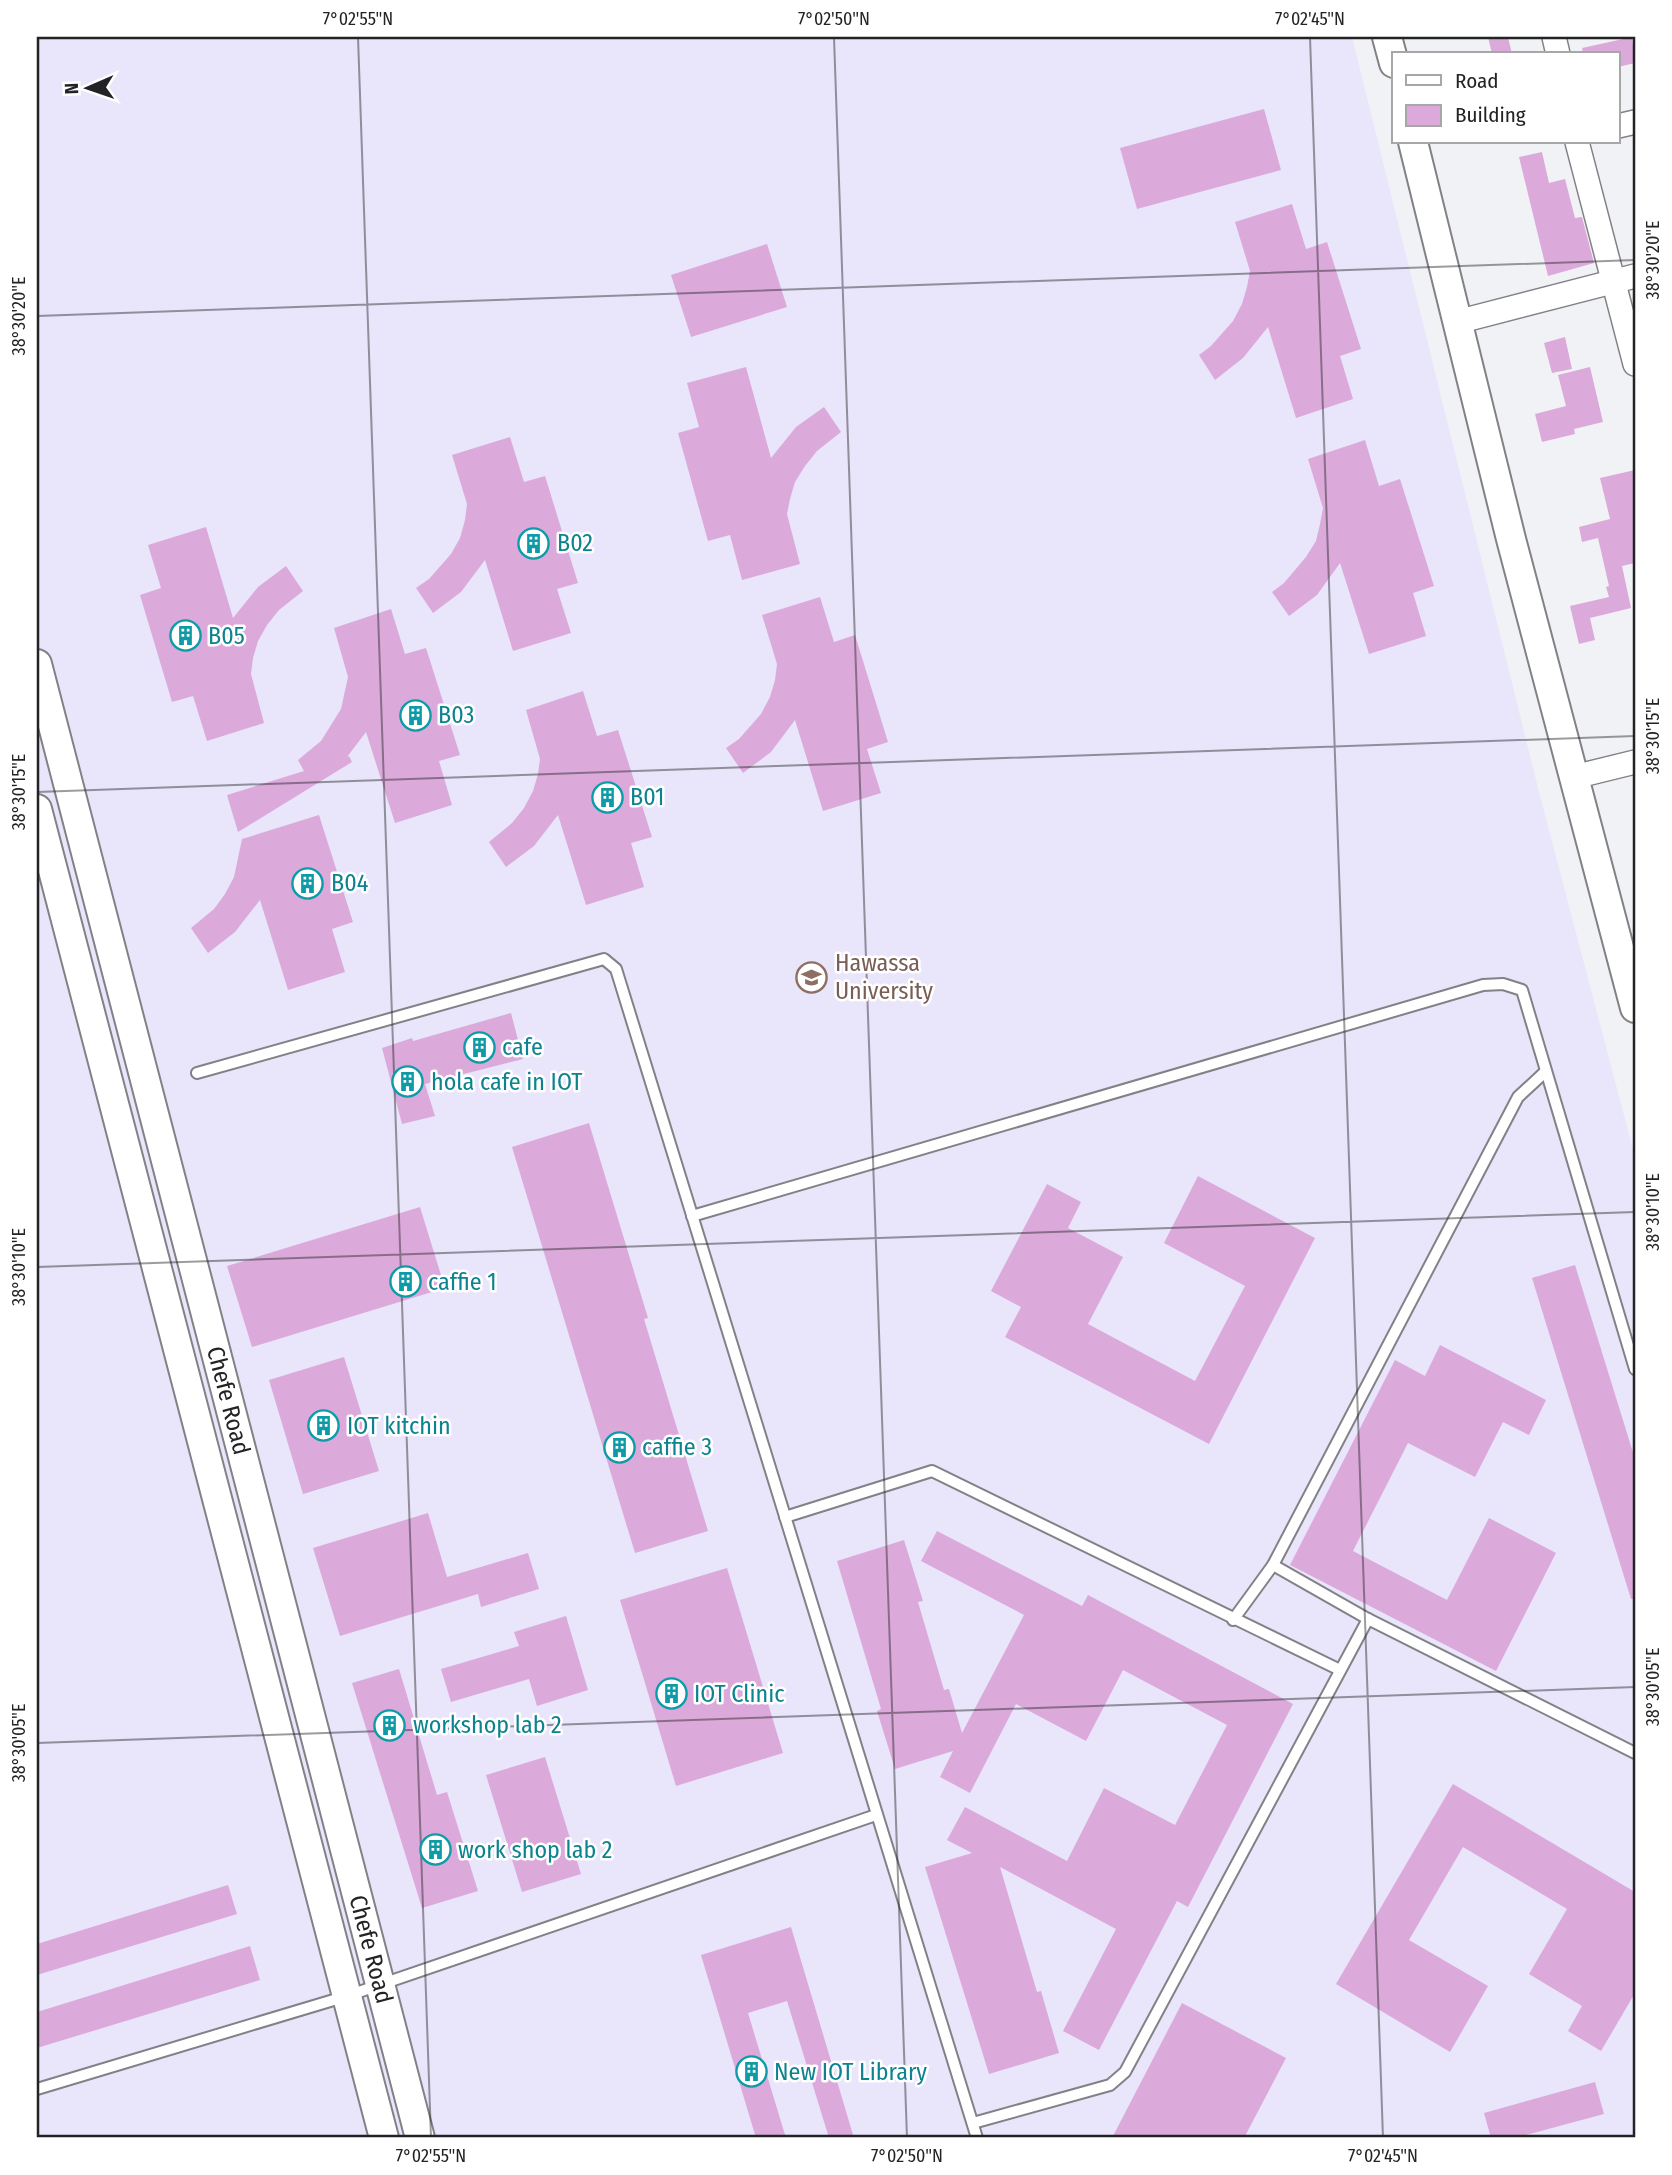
<svg xmlns="http://www.w3.org/2000/svg" width="1672" height="2175" viewBox="0 0 1672 2175" font-family="'Fira Sans Condensed',sans-serif">
	<rect width="100%" height="100%" fill="#f1f2f6"/>
	<path fill="#e9e5fb" d="M37 37H1352L1540 796 1635 1157V2138H37V539L39 538 37 530Z"/>
	<g fill="#dbaadb">
		<path d="M1488 37H1508L1512 54H1492Z"/>
		<path d="M1632 37 1635 63 1618 67V54H1583L1582 48Z"/>
		<path d="M1264 109 1281 170 1137 209 1120 148Z"/>
		<path d="M1542 152 1549 183 1565 179 1575 218 1582 217 1594 263 1548 276 1519 157Z"/>
		<path d="M1292 204 1306 249 1327 242 1361 349 1340 356 1353 399 1296 418 1268 327 1243 358 1215 380 1199 355 1211 346 1233 321 1242 304 1247 287 1250 271 1235 222Z"/>
		<path d="M767 244 787 307 691 337 671 275Z"/>
		<path d="M1565 337 1572 369 1552 373 1544 343Z"/>
		<path d="M746 367 771 458 796 427 824 407 841 432 817 451 805 466 795 482 790 499 787 514 800 564 742 580 730 535 708 541 678 433 699 427 687 383Z"/>
		<path d="M1590 367 1603 422 1574 429 1575 434 1542 442 1535 414 1566 406 1558 375Z"/>
		<path d="M510 437 524 482 545 476 578 583 557 589 571 633 513 651 485 560 461 592 433 613 416 588 429 579 451 554 460 538 465 520 467 504 452 455Z"/>
		<path d="M1365 440 1379 486 1400 479 1434 586 1413 593 1426 636 1369 654 1340 563 1317 595 1289 616 1272 592 1284 583 1306 557 1316 541 1320 524 1323 508 1308 459Z"/>
		<path d="M1635 470V563L1622 566 1631 608 1590 618 1595 640 1579 644 1570 606 1609 597 1606 587 1609 586 1598 538 1582 542 1579 527 1610 519 1600 478Z"/>
		<path d="M206 527 233 618 258 587 286 566 303 591 279 610 267 625 258 641 253 658 251 674 264 723 207 741 193 696 172 702 140 595 161 588 148 545Z"/>
		<path d="M820 597 834 642 855 635 888 742 867 749 881 793 823 811 795 720 771 752 743 773 726 748 739 739 761 714 770 697 775 680 777 664 762 615Z"/>
		<path d="M391 609 405 654 426 648 460 755 439 761 452 805 395 823 366 732 347 757 349 756 352 762 238 832 227 795 304 771 298 760 321 741 341 709 348 677 334 628Z"/>
		<path d="M583 691 597 736 618 730 652 837 631 843 644 887 586 905 558 815 534 846 506 867 489 842 512 823 524 808 533 791 538 774 540 759 526 710Z"/>
		<path d="M319 815 353 922 332 929 345 972 288 990 260 900 235 932 208 953 191 928 214 909 225 894 234 877 242 839Z"/>
		<path d="M511 1013 523 1059 425 1084 435 1116 402 1124 382 1048 412 1038 413 1041Z"/>
		<path d="M589 1123 648 1318 644 1319 708 1531 635 1553 512 1147Z"/>
		<path d="M1198 1176 1315 1238 1209 1444 1005 1337 1021 1307 991 1291 1047 1184 1081 1202 1068 1228 1123 1257 1088 1324 1195 1381 1245 1286 1164 1243Z"/>
		<path d="M420 1207 445 1288 252 1347 227 1266Z"/>
		<path d="M1575 1265 1635 1459V1599H1631L1532 1278Z"/>
		<path d="M1440 1345 1546 1400 1529 1435 1503 1422 1475 1477 1408 1443 1353 1551 1447 1600 1489 1518 1556 1553 1496 1671 1290 1565 1395 1360 1425 1376Z"/>
		<path d="M344 1357 379 1471 303 1494 269 1380Z"/>
		<path d="M428 1513 447 1577 528 1553 539 1589 481 1607 478 1594 340 1636 313 1548Z"/>
		<path d="M937 1531 1082 1606 1088 1595 1293 1704 1188 1907 1177 1901 1099 2050 1063 2031 1116 1929 1000 1867 1037 1992 1041 1991 1059 2053 989 2074 925 1867 972 1853 947 1840 965 1807 1067 1861 1104 1788 1175 1825 1227 1725 1123 1670 1086 1741 1016 1704 970 1793 940 1777 953 1751 895 1769 877 1711 881 1709 837 1561 904 1540 923 1601 918 1602 944 1690 949 1689 962 1733 1024 1615 921 1561Z"/>
		<path d="M727 1568 783 1753 676 1786 620 1600Z"/>
		<path d="M566 1616 588 1690 537 1706 529 1679 451 1702 441 1669 519 1646 514 1632Z"/>
		<path d="M399 1669 437 1795 447 1792 478 1891 422 1908 352 1683Z"/>
		<path d="M545 1757 581 1874 522 1892 486 1775Z"/>
		<path d="M1453 1784 1635 1892V1993L1601 2051 1568 2031 1582 2006 1529 1974 1567 1909 1463 1847 1409 1940 1488 1986 1450 2052 1336 1984Z"/>
		<path d="M228 1885 237 1914 37 1975V1944Z"/>
		<path d="M791 1927 854 2138H829L787 2001 748 2013 786 2138H756L701 1955Z"/>
		<path d="M250 1946 260 1980 37 2048V2012Z"/>
		<path d="M1182 2003 1286 2058 1244 2138H1112Z"/>
		<path d="M1595 2082 1604 2114 1515 2138H1491L1484 2113Z"/>
	</g>
	<g fill="none" stroke-linecap="round" stroke-linejoin="round">
		<defs>
			<g id="service">
				<path d="M197 1073 604 959 616 969 977 2138"/>
				<path d="M692 1216 1483 985 1503 984 1522 990 1635 1369"/>
				<path d="M785 1517 932 1471 1340 1670"/>
				<path d="M1273 1565 1368 1619 1635 1753"/>
				<path d="M1233 1620 1273 1565 1518 1097 1545 1072"/>
				<path d="M37 2089 347 1996 876 1815"/>
				<path d="M973 2123 1110 2085 1125 2072 1368 1619"/>
			</g>
			<g id="minor">
				<path d="M1554 37 1558 54"/>
				<path d="M1618 126 1635 122"/>
				<path d="M1577 142 1635 364"/>
				<path d="M1457 322 1635 276"/>
				<path d="M1574 777 1635 762"/>
			</g>
			<g id="tertiary">
				<path d="M1387 37 1394 63"/>
				<path d="M1413 142 1511 539 1635 1008"/>
				<path id="s1" d="M37 664 420 2138"/>
				<path d="M37 809 384 2138"/>
			</g>
		</defs>
		<use href="#service" stroke="#828286" stroke-width="14"/>
		<use href="#minor" stroke="#828286" stroke-width="26"/>
		<use href="#tertiary" stroke="#828286" stroke-width="32"/>
		<use href="#service" stroke="#fff" stroke-width="10"/>
		<use href="#minor" stroke="#fff" stroke-width="23"/>
		<use href="#tertiary" stroke="#fff" stroke-width="28"/>
	</g>
	<path fill="none" stroke="#232325" stroke-width="2" stroke-opacity="0.45" d="M358 37 431 2138M834 37 907 2138M1310 37 1383 2138M37 316 1635 260M37 792 1635 736M37 1267 1635 1212M37 1743 1635 1687"/>
	<defs>
		<symbol id="building-ring" viewBox="-11 -11 22 22"><circle r="9.5" fill="#fff" stroke="#0f9aa8" stroke-width="1.5"/><path d="M-4-6H4V6H1V3H-1V6H-4ZM-2.5-4.3h1.7v1.8h-1.7ZM.8-4.3h1.7v1.8H.8ZM-2.5-1h1.7V.8h-1.7ZM.8-1h1.7V.8H.8Z" fill="#0f9aa8"/></symbol>
		<symbol id="university-ring" viewBox="-11 -11 22 22"><circle r="9.5" fill="#fff" stroke="#8d6e63" stroke-width="1.5"/><path d="M0-5L7-2L0 1L-7-2ZM-4 1L0 2.5L4 1V4Q0 6-4 4Z" fill="#8d6e63"/></symbol>
	</defs>
	<g fill-rule="evenodd">
		<use href="#building-ring" x="516" y="526" width="35" height="35"/>
		<use href="#building-ring" x="168" y="618" width="35" height="35"/>
		<use href="#building-ring" x="398" y="698" width="35" height="35"/>
		<use href="#building-ring" x="590" y="780" width="35" height="35"/>
		<use href="#building-ring" x="290" y="866" width="35" height="35"/>
		<use href="#university-ring" x="794" y="960" width="35" height="35"/>
		<use href="#building-ring" x="462" y="1030" width="35" height="35"/>
		<use href="#building-ring" x="390" y="1064" width="35" height="35"/>
		<use href="#building-ring" x="388" y="1264" width="35" height="35"/>
		<use href="#building-ring" x="306" y="1408" width="35" height="35"/>
		<use href="#building-ring" x="602" y="1430" width="35" height="35"/>
		<use href="#building-ring" x="654" y="1676" width="35" height="35"/>
		<use href="#building-ring" x="372" y="1708" width="35" height="35"/>
		<use href="#building-ring" x="418" y="1832" width="35" height="35"/>
		<use href="#building-ring" x="734" y="2054" width="35" height="35"/>
	</g>
	<g text-anchor="middle" dominant-baseline="central" stroke-width="5" stroke-linejoin="round" paint-order="stroke">
		<g font-size="24" fill="#0d838f" stroke="#fff" text-anchor="start">
			<text x="557" y="543">B02</text>
			<text x="208" y="636">B05</text>
			<text x="438" y="715">B03</text>
			<text x="630" y="797">B01</text>
			<text x="331" y="883">B04</text>
			<text x="502" y="1047">cafe</text>
			<text x="431" y="1082">hola cafe in IOT</text>
			<text x="428" y="1282">caffie 1</text>
			<text x="347" y="1426">IOT kitchin</text>
			<text x="642" y="1447">caffie 3</text>
			<text x="694" y="1694">IOT Clinic</text>
			<text x="413" y="1725">workshop lab 2</text>
			<text x="458" y="1850">work shop lab 2</text>
			<text x="774" y="2072">New IOT Library</text>
		</g>
		<g font-size="24" fill="#785e54" stroke="#fff" text-anchor="start">
			<text x="835" y="963">Hawassa<tspan x="835" dy="28">University</tspan></text>
		</g>
		<g font-size="24" fill="#232325" stroke="#fff">
			<text stroke="none"><textPath href="#s1" startOffset="761">Chefe Road</textPath></text>
			<text stroke="none"><textPath href="#s1" startOffset="1328">Chefe Road</textPath></text>
		</g>
	</g>
	<rect width="1672" height="2175" fill="none" stroke="#ffffff" stroke-width="77"/>
	<rect x="1392" y="52" width="228" height="91" fill="#ffffff" stroke="#a7a7a8" stroke-width="2"/>
	<rect x="1406" y="75" width="35" height="10" fill="#ffffff" stroke="#a7a7a8" stroke-width="2"/>
	<text x="1455" y="88" font-size="21" fill="#232325">Road</text>
	<rect x="1406" y="105" width="35" height="21" fill="#dbaadb" stroke="#a7a7a8" stroke-width="2"/>
	<text x="1455" y="122" font-size="21" fill="#232325">Building</text>
	<g transform="translate(88 88) rotate(268)" stroke="#ffffff" stroke-width="5" paint-order="stroke">
	<path d="M0-5L12 26L0 18L-12 26Z" fill="#232325"/>
	<text y="-10" font-size="19" font-weight="bold" text-anchor="middle" fill="#232325">N</text>
	</g>
	<rect x="38" y="38" width="1596" height="2098" fill="none" stroke="#232325" stroke-width="2.5"/>
	<g font-size="18" text-anchor="middle" fill="#232325">
		<text x="358" y="25">7°02'55"N</text>
		<text x="834" y="25">7°02'50"N</text>
		<text x="1310" y="25">7°02'45"N</text>
		<text transform="translate(1653 260) rotate(-90)" y="6">38°30'20"E</text>
		<text transform="translate(19 316) rotate(-90)" y="6">38°30'20"E</text>
		<text transform="translate(1653 736) rotate(-90)" y="6">38°30'15"E</text>
		<text transform="translate(19 792) rotate(-90)" y="6">38°30'15"E</text>
		<text transform="translate(1653 1212) rotate(-90)" y="6">38°30'10"E</text>
		<text transform="translate(19 1267) rotate(-90)" y="6">38°30'10"E</text>
		<text transform="translate(1653 1687) rotate(-90)" y="6">38°30'05"E</text>
		<text transform="translate(19 1743) rotate(-90)" y="6">38°30'05"E</text>
		<text x="431" y="2162">7°02'55"N</text>
		<text x="907" y="2162">7°02'50"N</text>
		<text x="1383" y="2162">7°02'45"N</text>
	</g>
</svg>
